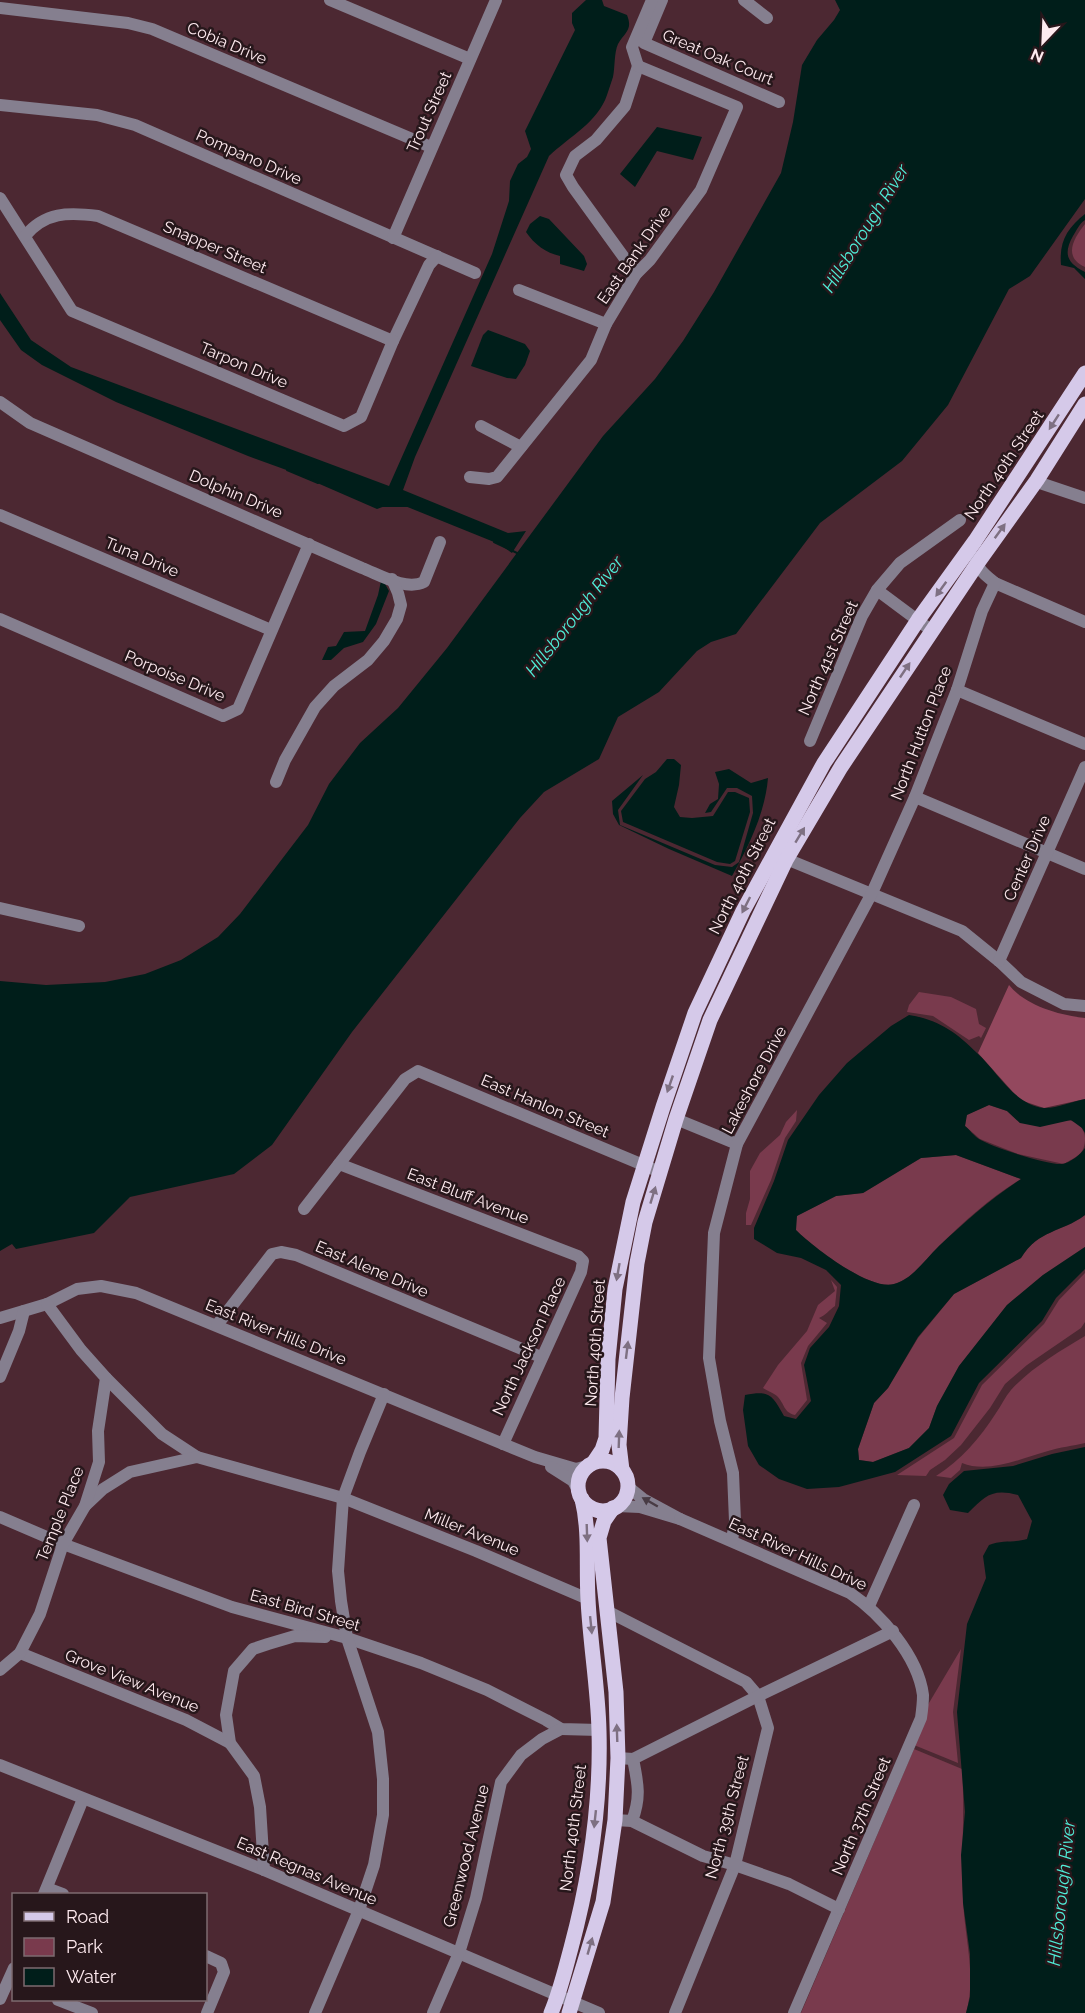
<svg xmlns="http://www.w3.org/2000/svg" width="1085" height="2013" viewBox="0 0 1085 2013" font-family="Raleway,sans-serif">
	<rect width="100%" height="100%" fill="#4c2832"/>
	<g fill="#793a4d">
		<path d="M1085 224V267C1063 257 1073 239 1085 224Z"/>
		<path d="M919 992 951 997 976 1009 979 1024 986 1028 981 1038 979 1036 969 1040 933 1016 907 1012 909 1005Z"/>
		<path d="M989 1105 1007 1111 1020 1123C1031 1123 1063 1118 1072 1121 1079 1123 1085 1130 1085 1138 1085 1155 1077 1156 1064 1164L1018 1154 980 1139 965 1126 966 1115Z"/>
		<path d="M797 1110 796 1121 785 1138 771 1180 751 1225H746V1213L750 1199V1171L760 1153 780 1135 786 1122Z"/>
		<path d="M956 1155 1021 1179C991 1197 965 1221 939 1246 926 1259 914 1278 894 1284 870 1291 813 1247 796 1230V1216L836 1196 863 1193 921 1158Z"/>
		<path d="M1085 1215V1247L1043 1275 1007 1305 959 1366 937 1406 929 1428 909 1448 873 1462 859 1460 858 1449 874 1403 888 1388 918 1338 954 1294 1021 1258C1039 1229 1061 1233 1085 1215Z"/>
		<path d="M1085 1273V1322L1081 1328 1027 1365 1005 1384 990 1408 961 1445 945 1460 930 1470 926 1476 897 1475 954 1438 982 1385 1044 1324 1059 1300Z"/>
		<path d="M831 1280 837 1287 835 1306C829 1310 826 1315 819 1318L827 1323 808 1346 801 1363 807 1400 795 1415C783 1412 785 1404 777 1396 774 1393 767 1391 763 1388L778 1365 807 1331 818 1305 835 1291Z"/>
		<path d="M1085 1336V1443C1073 1446 1060 1447 1048 1451 1022 1458 989 1474 962 1463L960 1470 951 1478 936 1476C961 1460 980 1438 996 1413 1001 1406 1005 1397 1011 1390 1031 1368 1060 1351 1085 1336Z"/>
		<path d="M961 1649 953 1712 958 1763 914 1745 926 1708Z"/>
		<path d="M914 1749 962 1769C965 1812 961 1855 963 1898 964 1937 977 1975 966 2013H801Z"/>
	</g>
	<path fill="#93485e" d="M1009 985C1026 1006 1059 1015 1085 1018V1099L1044 1108 1020 1100 978 1053Z"/>
	<g fill="#001e1a" fill-rule="evenodd">
		<path d="M586 0H602L604 6 627 15C633 30 625 32 618 44 614 53 615 67 613 77 611 83 609 89 607 95 598 122 569 137 549 156L415 457 403 490 508 533 526 531 512 553 499 544 405 506 388 505 377 509 292 472 248 456 116 402 42 365 21 350 0 320V293L31 340 71 367 389 486 492 254 509 201 510 181 518 164 527 157 531 149 525 131 575 30 572 23V13Z"/>
		<path d="M835 0H1085V199L1030 276 1009 289 948 405 902 461 820 523 736 634 711 642 697 651 659 692 618 717 599 759 544 792 520 818 352 1032 272 1145 234 1174 130 1197 94 1233 16 1249 12 1244 0 1251V981L46 985 105 982 145 974 181 960 218 937 240 914 308 825 329 784 360 743 398 708 447 648 603 436 655 379 683 341 714 292 781 173 793 122 802 65 817 40 834 20 840 10Z"/>
		<path d="M657 127 702 137 693 160 657 151 635 187 620 174Z"/>
		<path d="M1085 214V220C1079 224 1077 230 1073 236 1063 254 1067 263 1085 272V279L1074 268 1061 265C1059 242 1067 228 1085 214Z"/>
		<path d="M540 216 549 219 584 256 587 264 584 271 560 264V256C546 253 534 244 526 232L530 224Z"/>
		<path d="M488 330 525 344 530 351 525 365 516 379 507 378 471 366 483 335Z"/>
		<path d="M381 581 384 582 389 591 376 624 363 642 344 648 331 660H322L328 647 336 646 344 632 365 631 378 595Z"/>
		<path d="M667 759H674L681 765 679 785 674 807 680 817 692 818 713 816 728 792H735L749 798 750 812 735 861 730 864 717 862 623 822 621 811 645 779 656 772Z"/>
		<path d="M729 769 751 783 768 778C765 813 749 846 732 876L669 849 619 825 613 814 612 801 643 775 618 810 620 825 715 865 732 867 739 862 753 813 752 796 737 788H727L711 812 705 813 710 804 718 799 719 784 715 772Z"/>
		<path d="M909 1015C939 1020 956 1032 977 1053 997 1071 1014 1105 1044 1108 1054 1109 1074 1101 1085 1099V1133L1082 1128 1071 1120 1040 1127 1020 1123 1007 1111 989 1105 967 1115 965 1126C970 1130 974 1136 979 1139 992 1147 1047 1165 1062 1164 1070 1163 1081 1154 1085 1148V1215C1061 1233 1039 1229 1021 1258L954 1294 918 1337 888 1388 874 1403 858 1449 859 1460 873 1462 909 1448 929 1428 937 1406 959 1366 1007 1305 1043 1275 1085 1247V1269L1056 1298 1042 1321 979 1383 951 1436 895 1472 839 1487 807 1489 779 1479 759 1465 748 1446 743 1410 745 1395C770 1390 772 1395 784 1416L796 1419 811 1401 804 1365 810 1348 829 1327 839 1306 841 1285 826 1270 801 1258 777 1253 754 1239V1228L774 1181 788 1140 819 1095 847 1063 891 1026ZM956 1155 1021 1179C990 1199 966 1221 939 1246 925 1259 913 1279 894 1284 870 1291 813 1247 796 1230L797 1216 836 1196 863 1193 921 1158Z"/>
		<path d="M1085 1447V2013H966L970 1997V1954L963 1903 961 1855 965 1812 957 1712 967 1624 986 1578 983 1556 989 1545C1002 1540 1013 1543 1027 1539L1032 1521 1018 1495C992 1488 985 1496 968 1513L950 1510 943 1495 949 1484 964 1471 1013 1466 1052 1454Z"/>
	</g>
	<g fill="none" stroke-linecap="round" stroke-linejoin="round">
		<g stroke="#001e1a" stroke-width="2">
			<path d="M287 470 318 483"/>
			<path d="M382 506H407"/>
			<path d="M494 542 517 553"/>
		</g>
		<g stroke="#857f8f" stroke-width="12">
			<path d="M330 0 470 59"/>
			<path d="M662 0 644 43 779 102"/>
			<path d="M744 0 767 18"/>
			<path d="M0 8 128 23 152 29 431 147"/>
			<path d="M638 66 632 47 652 0"/>
			<path d="M0 105 97 115 135 125 475 273"/>
			<path d="M0 198 72 311 344 426 361 417 393 341 429 265 437 256"/>
			<path d="M25 236C45 212 68 212 98 216L393 341"/>
			<path d="M393 238 496 0"/>
			<path d="M636 274 573 187 566 175 575 156 596 140 625 106 638 66"/>
			<path d="M519 290 606 324"/>
			<path d="M0 402 30 423 362 568C380 575 406 591 424 582L440 542"/>
			<path d="M481 426 521 447"/>
			<path d="M470 477 489 479 497 477 591 360 606 324 636 274 650 260 701 190 737 107 638 66"/>
			<path d="M1037 480 1043 484 1085 498"/>
			<path d="M0 515 271 630"/>
			<path d="M976 558C977 570 987 576 995 583L1085 622"/>
			<path d="M877 590 932 631"/>
			<path d="M0 619 223 716 238 709 309 544"/>
			<path d="M957 690 1085 744"/>
			<path d="M810 741 862 616 877 590 900 563 960 520"/>
			<path d="M276 782 285 760 315 707 334 686 368 660 384 641 397 619 401 605 398 593 392 579"/>
			<path d="M915 797 1085 869"/>
			<path d="M779 856 962 931 999 961 1021 982 1064 1004 1085 1006"/>
			<path d="M0 908 79 926"/>
			<path d="M999 961 1085 767"/>
			<path d="M676 1119 737 1144"/>
			<path d="M339 1164 578 1256 583 1261 581 1272 503 1444"/>
			<path d="M304 1209 405 1079 418 1071 660 1172"/>
			<path d="M0 1318 47 1304 77 1289 101 1286 136 1293 535 1457 576 1469 587 1466"/>
			<path d="M217 1325 272 1254 281 1252 296 1255 541 1357"/>
			<path d="M0 1377 19 1331 24 1311"/>
			<path d="M106 1378 162 1434 197 1457"/>
			<path d="M551 1467 573 1481 578 1490"/>
			<path d="M85 1506 103 1489 130 1472 197 1457 343 1498 476 1551 588 1599"/>
			<path d="M617 1506 640 1507 680 1519 643 1499 627 1486"/>
			<path d="M0 1517 63 1544 232 1607 347 1638 421 1663 487 1690 546 1720 561 1729 599 1730"/>
			<path d="M680 1519 850 1593C881 1614 918 1656 923 1695 923 1702 922 1711 921 1718L794 2013"/>
			<path d="M732 1540 735 1521 733 1473 720 1421 709 1358 714 1233 737 1144 872 893 915 797 957 690 982 611 995 583"/>
			<path d="M869 1606 914 1505"/>
			<path d="M607 1611 746 1682 758 1696 768 1728 735 1865 675 2013"/>
			<path d="M20 1653 186 1720 230 1743"/>
			<path d="M0 1670 20 1653 40 1614 63 1544 85 1506 99 1462 98 1431 106 1378 81 1350 47 1304"/>
			<path d="M618 1758 633 1759 758 1696 893 1631"/>
			<path d="M0 1765 264 1870 599 2013"/>
			<path d="M615 1820 632 1821 703 1856 735 1865 789 1884 839 1909"/>
			<path d="M632 1821C641 1797 638 1784 633 1759"/>
			<path d="M264 1870 260 1807 254 1776 230 1743 226 1715 234 1671 253 1649 268 1644 295 1636 325 1637"/>
			<path d="M47 1888 63 1894"/>
			<path d="M44 1894 83 1799"/>
			<path d="M206 1956 221 1963 224 1972 207 2013"/>
			<path d="M0 1999 14 1968"/>
			<path d="M58 2000 92 2013"/>
			<path d="M315 2013 359 1910 374 1865 383 1815V1779L378 1732 347 1638 341 1601 338 1571 343 1498 360 1452 384 1394"/>
			<path d="M433 2013 459 1953 476 1898 501 1782 521 1755 542 1739 561 1729"/>
		</g>
		<g stroke="#d5c9e9" stroke-width="15">
			<circle cx="603" cy="1486" r="25"/>
			<path d="M594 1462 602 1450 606 1438 608 1359 615 1289 633 1202 663 1107 695 1013 743 911 824 763 918 620 975 541 1085 373"/>
			<path d="M622 1470 619 1445 622 1398 637 1263 645 1222 676 1119 710 1020 786 860 841 767 977 564 1037 480 1085 404"/>
			<path d="M551 2013C560 1992 565 1970 571 1948 590 1877 601 1804 599 1731 598 1687 590 1643 588 1599 586 1565 590 1532 582 1499"/>
			<path d="M569 2013 603 1902 615 1820 618 1758 616 1692 599 1538 604 1521 613 1508"/>
		</g>
	</g>
	<defs><path id="oneway-solid" d="M-6-.8H1V-3.2L6.5 0L1 3.2V.8H-6Z" transform="scale(1.5)"/></defs>
	<g fill="#7e7082">
		<use href="#oneway-solid" transform="translate(1054 422) rotate(123)"/>
		<use href="#oneway-solid" transform="translate(1000 531) rotate(-54)"/>
		<use href="#oneway-solid" transform="translate(941 589) rotate(126)"/>
		<use href="#oneway-solid" transform="translate(905 670) rotate(-56)"/>
		<use href="#oneway-solid" transform="translate(800 835) rotate(-59)"/>
		<use href="#oneway-solid" transform="translate(746 905) rotate(117)"/>
		<use href="#oneway-solid" transform="translate(670 1084) rotate(109)"/>
		<use href="#oneway-solid" transform="translate(653 1195) rotate(-73)"/>
		<use href="#oneway-solid" transform="translate(618 1272) rotate(100)"/>
		<use href="#oneway-solid" transform="translate(627 1350) rotate(-83)"/>
		<use href="#oneway-solid" transform="translate(619 1439) rotate(-88)"/>
		<use href="#oneway-solid" transform="translate(587 1533) rotate(88)"/>
		<use href="#oneway-solid" transform="translate(591 1625) rotate(84)"/>
		<use href="#oneway-solid" transform="translate(617 1733) rotate(-92)"/>
		<use href="#oneway-solid" transform="translate(595 1819) rotate(96)"/>
		<use href="#oneway-solid" transform="translate(590 1946) rotate(-74)"/>
	</g>
	<use fill="#483b44" href="#oneway-solid" transform="translate(650 1502) rotate(-150)"/>
	<g text-anchor="middle" dominant-baseline="central" stroke-width="5" stroke-linejoin="round" paint-order="stroke">
		<g font-size="16" fill="#feeaef" stroke="#27171b">
			<text transform="translate(227 43) rotate(23)">Cobia Drive</text>
			<text transform="translate(718 57) rotate(23)">Great Oak Court</text>
			<text transform="translate(429 112) rotate(-66)">Trout Street</text>
			<text transform="translate(249 157) rotate(24)">Pompano Drive</text>
			<text transform="translate(215 247) rotate(23)">Snapper Street</text>
			<text transform="translate(634 255) rotate(-55)">East Bank Drive</text>
			<text transform="translate(244 365) rotate(23)">Tarpon Drive</text>
			<text transform="translate(1004 465) rotate(-56)">North 40th Street</text>
			<text transform="translate(236 494) rotate(23)">Dolphin Drive</text>
			<text transform="translate(142 557) rotate(23)">Tuna Drive</text>
			<text transform="translate(828 658) rotate(-66)">North 41st Street</text>
			<text transform="translate(175 676) rotate(23)">Porpoise Drive</text>
			<text transform="translate(921 733) rotate(-69)">North Hutton Place</text>
			<text transform="translate(1027 858) rotate(-66)">Center Drive</text>
			<text transform="translate(742 876) rotate(-63)">North 40th Street</text>
			<text transform="translate(754 1080) rotate(-62)">Lakeshore Drive</text>
			<text transform="translate(545 1106) rotate(23)">East Hanlon Street</text>
			<text transform="translate(468 1196) rotate(21)">East Bluff Avenue</text>
			<text transform="translate(372 1269) rotate(23)">East Alene Drive</text>
			<text transform="translate(276 1332) rotate(22)">East River Hills Drive</text>
			<text transform="translate(595 1343) rotate(-86)">North 40th Street</text>
			<text transform="translate(529 1346) rotate(-65)">North Jackson Place</text>
			<text transform="translate(60 1514) rotate(-68)">Temple Place</text>
			<text transform="translate(472 1532) rotate(22)">Miller Avenue</text>
			<text transform="translate(798 1554) rotate(25)">East River Hills Drive</text>
			<text transform="translate(305 1610) rotate(16)">East Bird Street</text>
			<text transform="translate(132 1681) rotate(22)">Grove View Avenue</text>
			<text transform="translate(861 1816) rotate(-67)">North 37th Street</text>
			<text transform="translate(727 1817) rotate(-75)">North 39th Street</text>
			<text transform="translate(573 1828) rotate(-83)">North 40th Street</text>
			<text transform="translate(466 1856) rotate(-76)">Greenwood Avenue</text>
			<text transform="translate(307 1871) rotate(23)">East Regnas Avenue</text>
		</g>
		<g font-size="18" font-style="italic" fill="#4fedd8" stroke="#27171b">
			<text transform="translate(865 228) rotate(-58)">Hillsborough River</text>
			<text transform="translate(574 616) rotate(-52)">Hillsborough River</text>
			<text transform="translate(1061 1893) rotate(-84)">Hillsborough River</text>
		</g>
	</g>
	<rect x="12" y="1893" width="195" height="108" fill="#27171b" stroke="#7d6b70" stroke-width="1.5"/>
	<rect x="24" y="1912" width="30" height="9" fill="#d5c9e9" stroke="#7d6b70" stroke-width="1.5"/>
	<text x="66" y="1923" font-size="18" fill="#feeaef">Road</text>
	<rect x="24" y="1938" width="30" height="18" fill="#793a4d" stroke="#7d6b70" stroke-width="1.5"/>
	<text x="66" y="1953" font-size="18" fill="#feeaef">Park</text>
	<rect x="24" y="1968" width="30" height="18" fill="#001e1a" stroke="#7d6b70" stroke-width="1.5"/>
	<text x="66" y="1983" font-size="18" fill="#feeaef">Water</text>
	<g transform="translate(1043 42) rotate(203)" stroke="#27171b" stroke-width="4.5" paint-order="stroke">
	<path d="M0-4.5L10 22L0 15L-10 22Z" fill="#feeaef"/>
	<text y="-9" font-size="16" font-weight="bold" text-anchor="middle" fill="#feeaef">N</text>
	</g>
</svg>
